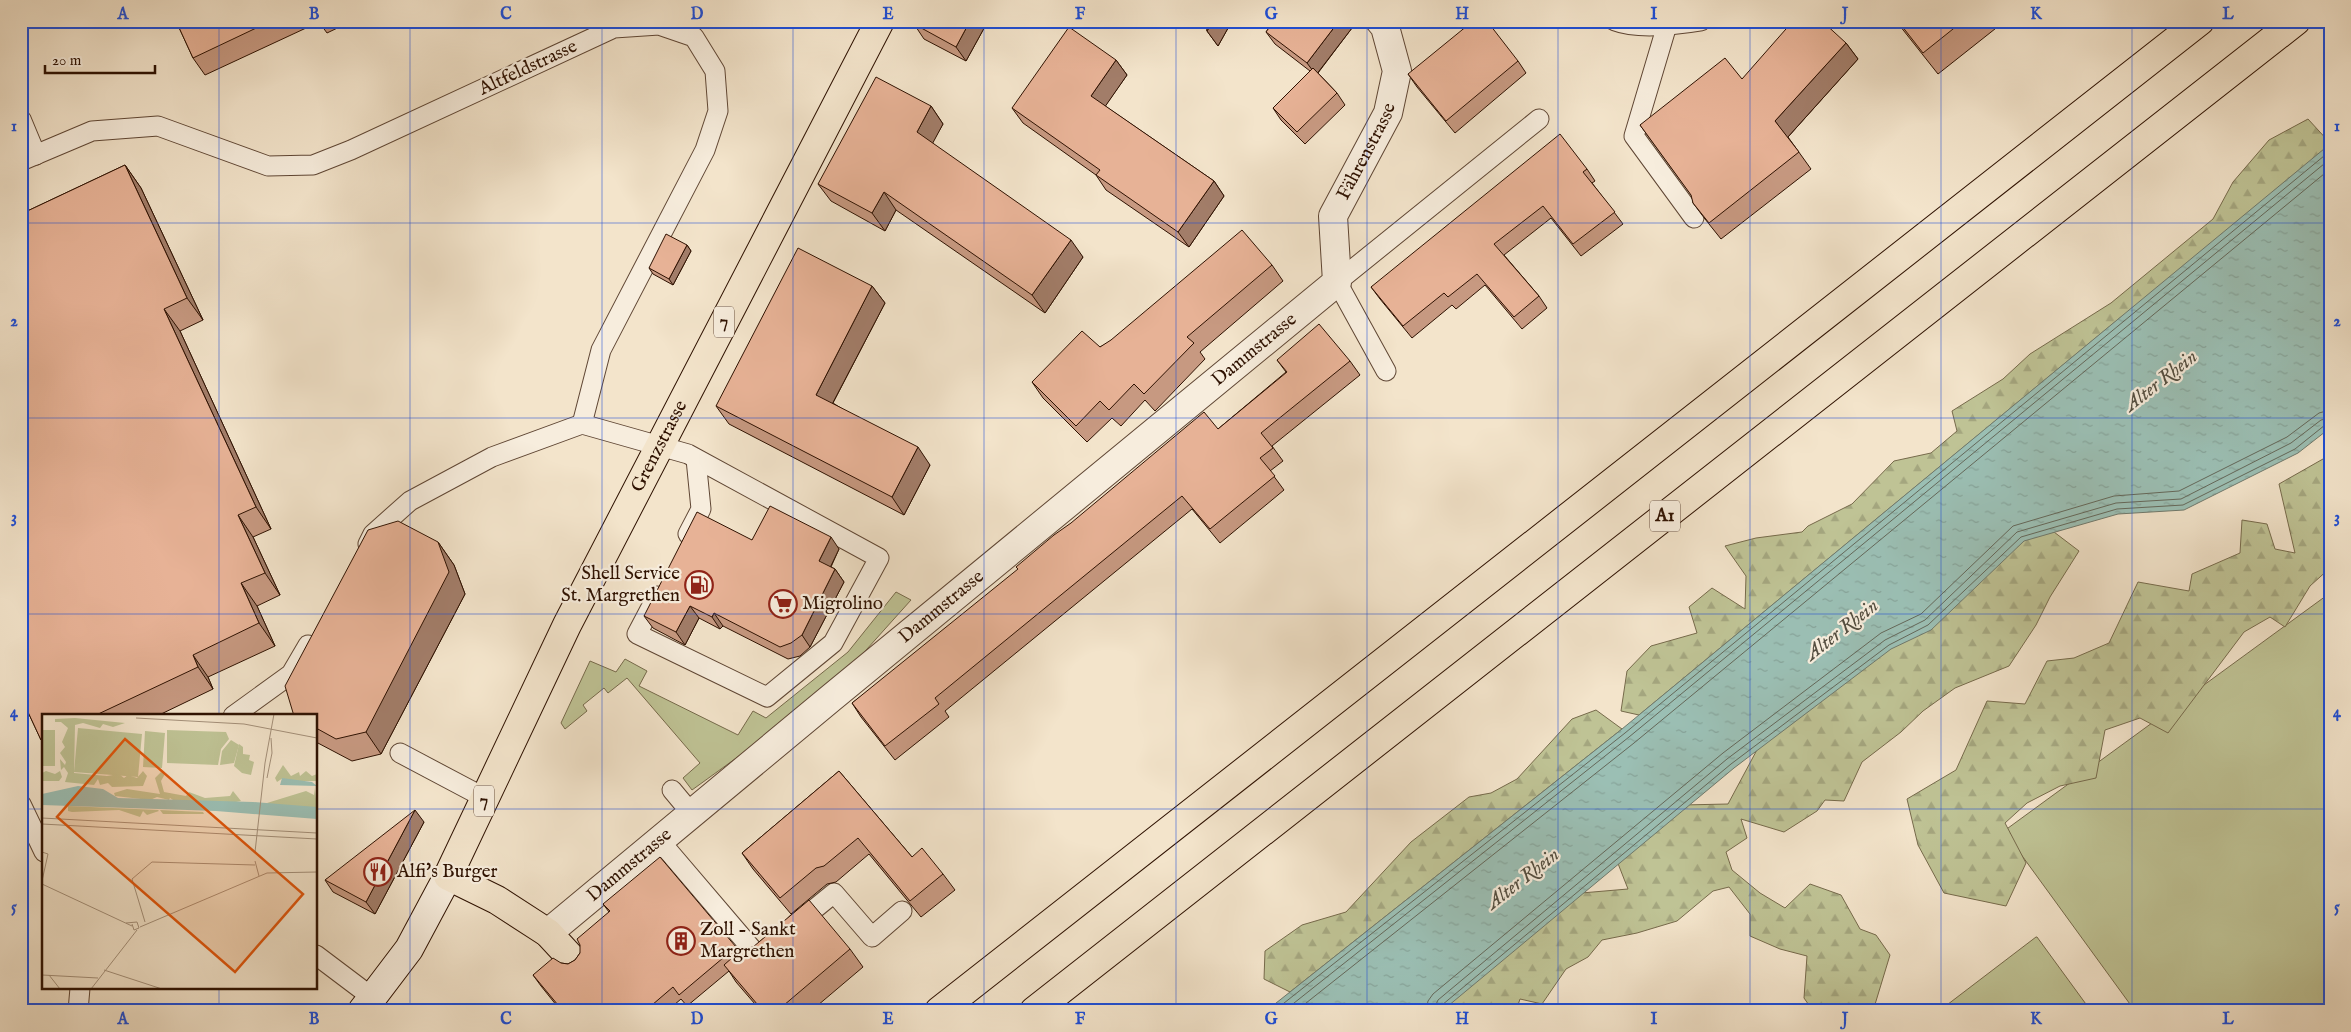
<svg xmlns="http://www.w3.org/2000/svg" width="2351" height="1032" viewBox="0 0 2351 1032" font-family="'IM FELL English',serif">
	<defs>
		<pattern id="forest-firs" width="22" height="20" patternUnits="userSpaceOnUse" patternTransform="scale(1.25)"><rect width="22" height="20" fill="#bfc395"/><path d="M5 1l3.5 6h-7zM16 11l3.5 6h-7z" fill="#a4a67f"/></pattern>
		<pattern id="water-ripples" width="26" height="14" patternUnits="userSpaceOnUse" patternTransform="scale(1.25)"><rect width="26" height="14" fill="#9bbfb4"/><path d="M2 4q2-2 4 0t4 0M15 11q2-2 4 0t4 0" fill="none" stroke="#86a399"/></pattern>
	</defs>
	<rect width="100%" height="100%" fill="#f3e4cb"/>
	<filter id="stains"><feTurbulence type="fractalNoise" baseFrequency=".004" numOctaves="4"/><feColorMatrix values="0 0 0 0 .2 0 0 0 0 .09 0 0 0 0 .02 0 0 0 .5 -.17"/></filter>
	<radialGradient id="worn" r=".72"><stop offset=".6" stop-color="#630" stop-opacity="0"/><stop offset="1" stop-color="#630" stop-opacity=".3"/></radialGradient>
	<g fill="#bfc395" stroke="#766a4b">
		<path d="M896 592 911 600 858 659 746 751 692 790 683 778 700 763 627 678 608 693 604 688 583 705 587 711 565 729 561 723 590 661 616 672 625 659 647 671 639 686 738 735 753 711 766 718 848 652Z"/>
		<path d="M2330 593V1011H2135L2004 831Z"/>
		<path d="M2037 937 2091 1011H1939L2036 937Z"/>
	</g>
	<g fill="url(#forest-firs)" stroke="#766a4b">
		<path d="M2308 119 2330 143V351L2121 317 1639 715 1621 711 1627 671 1651 646 1697 633 1689 607 1712 588 1745 609 1746 576 1725 546 1756 538 1802 532 1808 526 1852 504 1894 461 1931 453 1957 431 1952 411 2003 379 2030 354 2111 303 2213 219 2233 182 2269 140Z"/>
		<path d="M2330 455V568L2310 586 2285 627 2270 617 2244 632 2168 733 2140 718 2105 730 2096 778 2060 786 2027 803 2005 823 2026 863 2006 906 1944 893 1918 845 1907 799 1956 770 1987 701 2025 704 2047 661 2074 658 2109 643 2138 582 2189 591 2192 574 2240 553 2242 520 2267 524 2275 549 2295 553 2279 484Z"/>
		<path d="M2054 532 2079 551 2050 597 2036 625 2009 666 1955 688 1923 711 1901 732 1862 762 1844 801 1825 800 1817 811 1784 832 1741 819 1747 838 1726 852 1732 870 1760 893 1785 908 1810 884 1841 895 1860 929 1876 935 1890 955 1873 1011H1813L1804 998 1807 956 1780 949 1750 936V914L1729 887 1713 891 1677 921 1637 933 1602 940 1588 957 1566 969 1542 1004 1520 999 1516 1011H1422L1558 895 1628 889 1617 861 1682 805 1728 804 1766 733 2017 540Z"/>
		<path d="M1596 710 1622 729 1290 992 1264 979 1265 951 1302 925 1346 912 1411 842 1469 797 1491 793 1517 779 1572 719Z"/>
	</g>
	<path fill="url(#water-ripples)" stroke="#6f796c" d="M2330 144V428L2298 453 2184 510 2118 514 2024 541 1931 630 1891 649 1734 768 1442 1011H1266L1622 729Z"/>
	<g fill="none" stroke-linecap="round" stroke-linejoin="round">
		<g stroke="#64685a" stroke-width="1">
			<path d="M1274 1011 1625 733 2330 151"/>
			<path d="M1284 1011 1629 737 2330 159"/>
			<path d="M1296 1011 1634 743 2330 169"/>
			<path d="M1426 1011 1428 1001 1433 994 1723 753 1881 633 1921 614 2013 526 2114 496 2179 491 2287 437 2319 413 2330 410"/>
			<path d="M1433 1011 1438 1000 1727 759 1885 640 1925 620 2017 532 2116 503 2181 499 2291 443 2321 420 2330 418"/>
			<path d="M1440 1011 1442 1005 1731 764 1889 645 1928 625 2021 537 2117 509 2183 505 2295 449 2325 425 2330 424"/>
		</g>
		<defs>
			<g id="service">
				<path d="M1615 21C1638 30 1677 25 1701 21"/>
				<path d="M1667 25 1634 136 1694 218"/>
				<path d="M21 119 36 155"/>
				<path d="M21 161 92 131 158 126 268 166 313 165 351 150 614 28 659 25 694 37 715 71 718 111 705 150 601 350 582 424"/>
				<path d="M1386 371 1337 282 1539 119"/>
				<path d="M688 534 701 509 696 459"/>
				<path d="M368 544 373 534 410 501 492 457 582 424 688 454 879 558 833 643 767 697 637 634 657 596"/>
				<path d="M233 716 291 674 308 645"/>
				<path d="M400 753 485 798"/>
				<path d="M672 790 692 814"/>
				<path d="M21 804 44 852"/>
				<path d="M659 840 758 956 769 947"/>
				<path d="M796 924 834 893 872 937 902 911"/>
				<path d="M316 955 373 998"/>
				<path d="M78 1011 80 988"/>
			</g>
			<g id="minor">
				<path id="s1" d="M548 933 831 698 1337 282 1333 216 1388 113 1397 71 1385 27 1380 21"/>
			</g>
			<path id="secondary" d="M362 1011 409 949 448 876"/>
			<g id="primary">
				<path id="s2" d="M573 960 548 933 497 900 448 876 567 625 880 21"/>
			</g>
			<g id="motorway">
				<path d="M939 1011 2200 21"/>
				<path d="M1034 1011 2296 21"/>
			</g>
		</defs>
		<use href="#service" stroke="#5f4634" stroke-width="21"/>
		<use href="#minor" stroke="#5f4634" stroke-width="30"/>
		<use href="#secondary" stroke="#2e1101" stroke-width="30"/>
		<use href="#primary" stroke="#2e1101" stroke-width="30"/>
		<use href="#motorway" stroke="#2e1101" stroke-width="30"/>
		<use href="#service" stroke="#f7eddd" stroke-width="19"/>
		<use href="#minor" stroke="#f7eddd" stroke-width="28"/>
		<use href="#secondary" stroke="#f7eddd" stroke-width="28"/>
		<use href="#primary" stroke="#f3e4cb" stroke-width="28"/>
		<use href="#motorway" stroke="#f3e4cb" stroke-width="28"/>
	</g>
	<g fill="#c79981" stroke="#2e1101">
		<path d="M176 21H352L327 33 319 22 205 75 193 58Z"/>
		<path d="M988 21 966 61 924 39 914 24Z"/>
		<path d="M1196 21H1232L1218 46 1207 31V28Z"/>
		<path d="M1274 21H1348L1352 28 1318 73 1337 93 1345 105 1305 144 1281 120 1273 108 1310 71 1275 44 1266 32Z"/>
		<path d="M1896 21H2005L1938 74Z"/>
		<path d="M1846 43 1858 59 1788 137 1811 169 1721 239 1705 219 1693 203 1692 196 1640 125 1742 79Z"/>
		<path d="M1116 60 1127 75 1105 106 1214 181 1224 196 1189 247 1106 190 1096 175 1023 123 1012 108Z"/>
		<path d="M1518 61 1526 73 1455 133 1417 87 1408 74Z"/>
		<path d="M931 106 943 124 932 143 1083 257 1045 313 896 210 885 231 831 201 818 184Z"/>
		<path d="M125 165 141 188 203 320 180 331 271 529 253 537 280 595 257 606 275 646 208 677 213 689 157 716H44V743L41 740 21 697V214Z"/>
		<path d="M1587 169 1595 181 1592 183 1623 224 1581 256 1551 218 1504 255 1539 296 1547 308 1522 329 1485 285 1456 309 1452 305 1412 338 1380 299 1371 287Z"/>
		<path d="M687 245 691 251 673 285 653 274 649 268Z"/>
		<path d="M1272 265 1283 281 1200 352 1205 359 1155 411 1145 400 1121 426 1112 418 1087 442 1043 398 1032 382 1100 347Z"/>
		<path d="M872 286 885 303 833 403 930 465 904 515 729 424 716 406Z"/>
		<path d="M1277 360 1350 361 1360 375 1272 446 1283 461 1270 471 1284 490 1220 543 1192 509 945 711 949 717 895 760 861 717 852 703 1218 429 1286 372Z"/>
		<path d="M752 540 839 549 831 567 835 569 844 582 810 647 800 656 788 659 723 626 720 629 699 618 685 645 653 628 644 616Z"/>
		<path d="M438 542 454 565 465 594 381 754 352 761 316 742V716Z"/>
		<path d="M839 771 912 857 943 874 955 890 921 917 869 854 836 882 827 884 791 914 753 869 742 853Z"/>
		<path d="M424 822 375 914 333 892 325 880Z"/>
		<path d="M603 904 736 947 739 952 850 949 863 967 811 1011H761L736 982 729 971 687 1006 681 999 667 1011H561L541 986 533 975 561 963 568 964 575 960 609 912Z"/>
	</g>
	<g fill="#a27d69" stroke="#2e1101">
		<path d="M970 21H988L966 61 956 47Z"/>
		<path d="M1213 21H1232L1218 46 1207 31Z"/>
		<path d="M1339 21H1348L1352 28 1316 75 1307 63Z"/>
		<path d="M1846 43 1858 59 1787 138 1775 121Z"/>
		<path d="M1116 60 1127 75 1102 111 1091 96Z"/>
		<path d="M931 106 943 124 929 150 917 132Z"/>
		<path d="M125 165 141 188 203 320 187 298Z"/>
		<path d="M1214 181 1224 196 1189 247 1178 232Z"/>
		<path d="M884 192 896 210 885 231 872 213Z"/>
		<path d="M1071 240 1083 257 1045 313 1032 295Z"/>
		<path d="M687 245 691 251 673 285 669 279Z"/>
		<path d="M872 286 885 303 828 412 816 395Z"/>
		<path d="M164 309 180 331 271 529 256 507Z"/>
		<path d="M918 447 930 465 904 515 892 497Z"/>
		<path d="M238 515 253 537 280 595 265 573Z"/>
		<path d="M831 537 839 549 827 574 819 561Z"/>
		<path d="M438 542 454 565 465 594 381 754 366 732Z"/>
		<path d="M835 569 844 582 810 647 802 635Z"/>
		<path d="M241 583 257 606 275 646 259 623Z"/>
		<path d="M690 606 699 618 685 645 676 632Z"/>
		<path d="M714 613 723 626 720 629 712 617Z"/>
		<path d="M193 655 208 677 213 689 198 667Z"/>
		<path d="M415 810 424 822 375 914 366 902Z"/>
	</g>
	<g fill="#e7b296" stroke="#2e1101">
		<path d="M176 21H271L193 58Z"/>
		<path d="M916 21H970L956 47 914 24Z"/>
		<path d="M1207 21H1213L1207 31Z"/>
		<path d="M1274 21H1339L1307 63 1266 32Z"/>
		<path d="M1473 21H1487L1518 61 1446 121 1408 74Z"/>
		<path d="M1793 21H1822L1846 43 1775 121 1799 152 1709 223 1693 203 1691 195 1640 125 1725 58 1742 79Z"/>
		<path d="M1898 21H1963L1923 53Z"/>
		<path d="M1069 27 1116 60 1091 96 1214 181 1178 232 1096 175 1100 170 1012 108Z"/>
		<path d="M1313 68 1337 93 1297 132 1273 108Z"/>
		<path d="M876 77 931 106 917 132 1071 240 1032 295 884 192 872 213 818 184Z"/>
		<path d="M1560 134 1587 169 1583 172 1615 212 1573 244 1543 206 1494 244 1539 296 1514 317 1477 274 1448 297 1444 293 1403 326 1371 287Z"/>
		<path d="M125 165 187 298 164 309 256 507 238 515 265 573 241 583 259 623 193 655 198 667 94 716H44V739L41 740 21 697V214Z"/>
		<path d="M1242 230 1272 265 1187 337 1194 343 1144 394 1134 384 1109 410 1100 401 1076 426 1032 382 1082 331 1100 347 1111 340Z"/>
		<path d="M666 234 687 245 669 279 649 268Z"/>
		<path d="M798 248 872 286 816 395 918 447 892 497 716 406Z"/>
		<path d="M1319 324 1350 361 1261 433 1273 448 1260 458 1275 476 1210 529 1182 496 935 698 939 704 885 746 852 703 1018 569 1016 567 1054 535 1071 523 1204 412 1218 429 1287 372 1277 360Z"/>
		<path d="M770 506 831 537 819 561 835 569 802 635 791 643 780 647 714 613 712 617 690 606 676 632 644 616 697 512 752 540Z"/>
		<path d="M398 521 438 542 449 572 366 732 336 739 316 728V716H294L285 686 368 530Z"/>
		<path d="M839 771 912 857 922 848 943 874 910 901 858 838 824 866 816 868 780 898 742 853Z"/>
		<path d="M415 810 366 902 325 880Z"/>
		<path d="M660 857 736 947 679 995 673 987 645 1011H563L533 975 553 958 561 963 568 964 575 960 580 953V945L577 939 610 911 603 904Z"/>
		<path d="M809 900 850 949 777 1011H763L724 965 742 949 753 947Z"/>
	</g>
	<path fill="none" stroke="#1d4ed8" stroke-width="1" stroke-opacity="0.55" d="M219 21V716M410 21V1011M602 21V1011M793 21V1011M984 21V1011M1176 21V1011M1367 21V1011M1558 21V1011M1750 21V1011M1941 21V1011M2132 21V1011M21 223H2330M21 418H2330M21 614H2330M21 809H44M316 809H2330M219 988V1011"/>
	<defs>
		<symbol id="fuel-ring" viewBox="-11 -11 22 22"><circle r="9.5" fill="#f7eddd" stroke="#8f2418" stroke-width="1.5"/><path d="M-5.5-6h7V0h2V4h1.3V-2.5L3-4.5l.8-.8L6-3V5H2.5V1h-1V6h-7ZM-4.2-4.7v3.2H.2V-4.7Z" fill="#8f2418"/></symbol>
		<symbol id="supermarket-ring" viewBox="-11 -11 22 22"><circle r="9.5" fill="#f7eddd" stroke="#8f2418" stroke-width="1.5"/><path d="M-6-5.5h2.5l.6 2H6L4.5 2H-2.5L-4.4-4H-6ZM-1.5 3.2a1.3 1.3 0 1 0 .1 0ZM3 3.2a1.3 1.3 0 1 0 .1 0Z" fill="#8f2418"/></symbol>
		<symbol id="restaurant-ring" viewBox="-11 -11 22 22"><circle r="9.5" fill="#f7eddd" stroke="#8f2418" stroke-width="1.5"/><path d="M-5-6h1v4h1v-4h1v4h1v-4h1v5L-1.5 .5V6h-2V.5L-5-1ZM5-6V6H3V1.5H1.5Q1.5-4 5-6Z" fill="#8f2418"/></symbol>
		<symbol id="building-ring" viewBox="-11 -11 22 22"><circle r="9.5" fill="#f7eddd" stroke="#8f2418" stroke-width="1.5"/><path d="M-4-6H4V6H1V3H-1V6H-4ZM-2.5-4.3h1.7v1.8h-1.7ZM.8-4.3h1.7v1.8H.8ZM-2.5-1h1.7V.8h-1.7ZM.8-1h1.7V.8H.8Z" fill="#8f2418"/></symbol>
	</defs>
	<g fill-rule="evenodd">
		<use href="#fuel-ring" x="683" y="569" width="32" height="32"/>
		<use href="#supermarket-ring" x="767" y="588" width="32" height="32"/>
		<use href="#restaurant-ring" x="362" y="856" width="32" height="32"/>
		<use href="#building-ring" x="665" y="925" width="32" height="32"/>
	</g>
	<g text-anchor="middle" dominant-baseline="central" stroke-width="4.5" stroke-linejoin="round" paint-order="stroke">
		<g fill="#f7eddd" stroke="#6a5343" stroke-width="1">
			<rect x="714" y="306.5" width="20" height="31" rx="4"/>
			<rect x="1650" y="500.5" width="30" height="31" rx="4"/>
			<rect x="474" y="785.5" width="20" height="31" rx="4"/>
		</g>
		<g font-size="18" font-weight="bold" fill="#2e1101">
			<text x="724" y="322">7</text>
			<text x="1665" y="516">A1</text>
			<text x="484" y="801">7</text>
		</g>
		<g font-size="19" fill="#2e1101" stroke="#f7eddd">
			<text transform="translate(528 68) rotate(-25)">Altfeldstrasse</text>
			<text stroke="none"><textPath href="#s1" startOffset="1162">Fährenstrasse</textPath></text>
			<text stroke="none"><textPath href="#s1" startOffset="916">Dammstrasse</textPath></text>
			<text stroke="none"><textPath href="#s2" startOffset="631">Grenzstrasse</textPath></text>
			<text stroke="none"><textPath href="#s1" startOffset="511">Dammstrasse</textPath></text>
			<text stroke="none"><textPath href="#s1" startOffset="106">Dammstrasse</textPath></text>
		</g>
		<g font-size="19" fill="#2e1101" stroke="#f7eddd" text-anchor="start">
			<text x="680" y="574" text-anchor="end">Shell Service<tspan x="680" dy="22">St. Margrethen</tspan></text>
			<text x="802" y="604">Migrolino</text>
			<text x="397" y="872">Alfi's Burger</text>
			<text x="700" y="930">Zoll - Sankt<tspan x="700" dy="22">Margrethen</tspan></text>
		</g>
		<g font-size="20" font-style="italic" fill="#544e40" stroke="#f7eddd">
			<text transform="translate(2161 381) rotate(-38)">Alter Rhein</text>
			<text transform="translate(1842 630) rotate(-38)">Alter Rhein</text>
			<text transform="translate(1523 879) rotate(-38)">Alter Rhein</text>
		</g>
	</g>
	<g transform="translate(42 714)">
		<rect width="275" height="275" fill="#f3e4cb"/>
		<path d="M36 14 100 20 96 63 32 58ZM0 16H13V52H0ZM103 17 123 19 120 54 101 53Z" fill="#bfc395"/>
		<path d="M33 4 83 9 71 13 61 10 58 14 41 9 33 11 32 59 65 62 77 60 82 64 86 61 95 64 101 57 105 62 101 72 70 73 66 69 58 71 56 65 52 71 23 68 26 59 22 53 19 56 18 45 23 51 24 48 18 39 23 33 20 28 26 14 19 8H13V5ZM197 30 201 33V40L208 41 207 46 212 48 209 61 200 59 192 52ZM241 51 249 62 257 58 258 62 264 57 270 62 275 60V67H242L241 64 235 68 233 64ZM4 57 13 60 18 57 20 63 17 67H0V59ZM119 58 123 60 119 67 122 78 144 82 147 78 163 84 188 82 191 77 199 87 184 90 134 88 128 84 127 86 115 83 108 86 73 82 72 79 85 75 118 80 113 64ZM273 74 275 96 273 93 230 94 225 89 264 77 272 81ZM26 92 116 96 117 97 105 101 101 97 98 103 77 96 30 98 26 97ZM118 96 161 98 162 100H121Z" fill="#bfc395"/>
		<path d="M125 16 184 18 187 25 179 35 176 51 125 49ZM189 26 197 31 192 49 178 51 180 37Z" fill="#bfc395"/>
		<path d="M240 64 270 68 275 72 238 71ZM36 72 61 75 76 84 211 88 275 93V105L174 97 0 91V80Z" fill="#9bbfb4"/>
		<path fill="none" stroke="#a4907a" stroke-width="1" d="M94 4 202 10 275 24M225 64 230 39 229 24M0 104 275 119M0 110 275 125M0 138 6 140 0 167M213 138 223 49 232 0M213 147 217 162M0 170 90 212M103 208 90 165 110 148 213 151M84 209 95 208 97 214 92 216 90 210M98 213 225 159 275 158M62 256 120 275M0 261 56 264M7 261 18 275M49 275 95 216"/>
		<path fill="#df550b" fill-opacity="0.15" stroke="#df550b" stroke-width="2.5" d="M83 25 261 180 193 258 15 103Z"/>
		<rect width="275" height="275" fill="none" stroke="#2e1101" stroke-width="2.5"/>
	</g>
	<rect width="2351" height="1032" fill="none" stroke="#f3e4cb" stroke-width="55"/>
	<path d="M45 65v8h110v-8" fill="none" stroke="#2e1101" stroke-width="2.5"/>
	<text x="52" y="65" font-size="15" fill="#2e1101" stroke="#f7eddd" stroke-width="4" paint-order="stroke">20 m</text>
	<rect x="28" y="28" width="2296" height="976" fill="none" stroke="#1d4ed8" stroke-width="2"/>
	<g font-size="16" text-anchor="middle" font-weight="bold" fill="#1d4ed8">
		<text x="123" y="19">A</text>
		<text x="314" y="19">B</text>
		<text x="506" y="19">C</text>
		<text x="697" y="19">D</text>
		<text x="888" y="19">E</text>
		<text x="1080" y="19">F</text>
		<text x="1271" y="19">G</text>
		<text x="1462" y="19">H</text>
		<text x="1654" y="19">I</text>
		<text x="1845" y="19">J</text>
		<text x="2036" y="19">K</text>
		<text x="2228" y="19">L</text>
		<text x="14" y="131">1</text>
		<text x="2337" y="131">1</text>
		<text x="14" y="326">2</text>
		<text x="2337" y="326">2</text>
		<text x="14" y="522">3</text>
		<text x="2337" y="522">3</text>
		<text x="14" y="717">4</text>
		<text x="2337" y="717">4</text>
		<text x="14" y="912">5</text>
		<text x="2337" y="912">5</text>
		<text x="123" y="1024">A</text>
		<text x="314" y="1024">B</text>
		<text x="506" y="1024">C</text>
		<text x="697" y="1024">D</text>
		<text x="888" y="1024">E</text>
		<text x="1080" y="1024">F</text>
		<text x="1271" y="1024">G</text>
		<text x="1462" y="1024">H</text>
		<text x="1654" y="1024">I</text>
		<text x="1845" y="1024">J</text>
		<text x="2036" y="1024">K</text>
		<text x="2228" y="1024">L</text>
	</g>
	<rect width="100%" height="100%" filter="url(#stains)"/>
	<rect width="100%" height="100%" fill="url(#worn)"/>
</svg>
